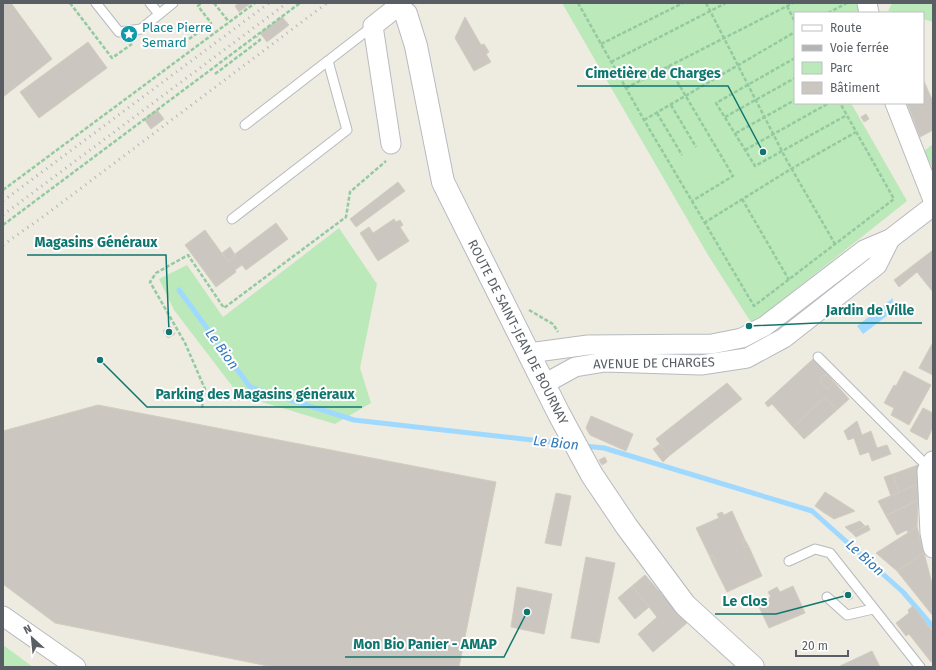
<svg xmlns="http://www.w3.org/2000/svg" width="936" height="670" viewBox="0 0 936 670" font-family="'Fira Sans',sans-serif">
	<rect width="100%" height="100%" fill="#eeebe1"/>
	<g fill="#bce9ba">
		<path d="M562 3H861L863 9 854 13H795V103H851L907 201 752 324 708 255Z"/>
		<path d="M892 3H933V22L923 19V13H898L888 11Z"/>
		<path d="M933 144V169L924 151Z"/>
		<path d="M339 228 377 284 360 368 371 403 335 424 239 395 174 310 159 279 187 265 223 317Z"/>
		<path d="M3 645 33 667H3Z"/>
	</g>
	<path fill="#a0d9ff" d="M893 298 892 312 863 334 857 326Z"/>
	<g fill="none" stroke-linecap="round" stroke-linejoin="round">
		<g stroke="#a0d9ff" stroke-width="5">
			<path d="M179 290 250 387 354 420 568 444"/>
			<path d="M584 446 604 448 812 511 903 592 933 627"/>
		</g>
	</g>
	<g fill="#cbc7c0" stroke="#d3ccbe">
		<path d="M3 3H11L52 59 3 97Z"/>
		<path d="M239 3H251L239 12 235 6Z"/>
		<path d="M282 17 289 25 267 42 260 33Z"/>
		<path d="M465 17 481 45 484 44 489 52 486 54 491 62 474 71 455 38Z"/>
		<path d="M88 42 107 68 39 118 20 92Z"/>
		<path d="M923 79 933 102V130L920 137 907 103H923Z"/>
		<path d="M157 110 164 119 151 129 144 119Z"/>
		<path d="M866 114 869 119 864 122 861 117Z"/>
		<path d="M398 182 405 191 356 227 350 219Z"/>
		<path d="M394 219 396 222 400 220 403 225 400 227 409 241 378 261 360 233 369 227 373 233Z"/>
		<path d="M276 223 288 239 246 270 242 265 235 270 236 272 216 287 185 245 205 230 228 262 236 256 235 254Z"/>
		<path d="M230 247 236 256 228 262 222 253Z"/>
		<path d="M933 250V292L917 272 899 287 894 280Z"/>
		<path d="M170 326 175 334 168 338 163 331Z"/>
		<path d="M933 342V375L919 368Z"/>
		<path d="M813 359 828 375 821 376V382L827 389 834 382 849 399 837 410 825 397 793 427 772 404 768 407 765 403Z"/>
		<path d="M904 371 931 385 909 425 891 415 894 408 884 403 894 385 896 386Z"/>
		<path d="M828 375 834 382 827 389 821 382V376Z"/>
		<path d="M727 383 742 399 669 456 656 439Z"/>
		<path d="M825 397 837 410 804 439 793 427Z"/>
		<path d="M98 405 496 482 459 667H273L55 623 3 584V431Z"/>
		<path d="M923 408 933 413V427L927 440 910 431Z"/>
		<path d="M591 416 633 434 626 451 590 435 586 428Z"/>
		<path d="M857 421 862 435 871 431 877 448 887 445 891 454 872 461 869 452 860 455 854 438 848 440 844 431Z"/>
		<path d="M660 444 669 456 663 462 653 449Z"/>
		<path d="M605 457 607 462 602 465 599 460Z"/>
		<path d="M918 465 919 471V484L899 492 893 474Z"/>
		<path d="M893 474 899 492 891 496 884 477Z"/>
		<path d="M919 484 918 500 886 516 878 501Z"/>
		<path d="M825 492 855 511 834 519 823 512 815 506Z"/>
		<path d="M556 493 571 496 561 546 545 543Z"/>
		<path d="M918 500 917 527 908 533 907 530 897 535 886 516Z"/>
		<path d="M732 511 745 540 742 541 745 548 749 547 762 576 727 592 713 564 716 562 713 555 710 557 696 528 719 518 717 514 722 512 724 515Z"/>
		<path d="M860 521 865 526 852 533 845 527Z"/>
		<path d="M868 525 870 530 856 537 852 533Z"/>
		<path d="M917 527 924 553 897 571 876 553Z"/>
		<path d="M745 540 749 547 745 548 742 541Z"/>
		<path d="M924 553 933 587V616L897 571Z"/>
		<path d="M713 555 716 562 713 564 710 557Z"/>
		<path d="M586 557 615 563 599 643 571 638Z"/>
		<path d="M645 575 687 623 653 652 638 634 657 617 632 586Z"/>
		<path d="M632 586 649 607 635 619 618 598Z"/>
		<path d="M793 586 805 613 769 628 757 603 771 597 768 592 777 587 780 592Z"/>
		<path d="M517 587 552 594 544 634 511 627Z"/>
		<path d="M848 590 853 598 848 600 843 592Z"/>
		<path d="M913 606 933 632V661L931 662 909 634 906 636 896 623 909 613 908 610Z"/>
		<path d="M872 651 880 667H838Z"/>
	</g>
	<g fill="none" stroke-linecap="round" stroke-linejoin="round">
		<defs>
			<g id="lane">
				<path d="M96 3 119 32 141 29 173 3"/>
				<path d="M150 3 159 14"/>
				<path d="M245 125 373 26"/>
				<path d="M232 219 347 130 328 61"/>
				<path d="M818 357 929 468"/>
				<path d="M789 561 815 549 830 553 920 667"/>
				<path d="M827 597 847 615 873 609"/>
			</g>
			<g id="street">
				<path d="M867 3 869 13"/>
				<path d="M895 103 933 200"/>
				<path d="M391 144 373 26 402 3"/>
				<path d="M529 353 588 345 712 344 742 338 765 326 864 250 890 239 933 206"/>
				<path d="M544 384 575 367 605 362 701 365 747 358 784 338 877 265 890 239"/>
				<path d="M933 461 927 471 930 533 933 548"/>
				<path d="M3 616 76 667"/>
			</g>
			<path id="secondary" d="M406 14 416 46 443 182 559 414 592 475 627 527 685 605 753 667"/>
		</defs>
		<use href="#lane" stroke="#b6babf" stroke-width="11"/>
		<use href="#street" stroke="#b6babf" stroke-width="21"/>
		<use href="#secondary" stroke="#b5b9bf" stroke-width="24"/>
		<g stroke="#93caa0" stroke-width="2.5" stroke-dasharray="4 2" stroke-linecap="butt">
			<path d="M70 3 112 58 132 44"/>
			<path d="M214 3 229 22"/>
			<path d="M578 3 644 120 754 306 894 199 840 103"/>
			<path d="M706 3 786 159 835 244"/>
			<path d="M787 6 795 22"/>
			<path d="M828 13 847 3"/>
			<path d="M189 39 211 23 198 6 201 3"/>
			<path d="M601 44 683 3"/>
			<path d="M795 58 716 103 755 166 847 115"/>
			<path d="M611 62 726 3"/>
			<path d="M668 66 733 176 692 201"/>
			<path d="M215 74 260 40 257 37"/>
			<path d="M626 88 793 3"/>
			<path d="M671 105 696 147"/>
			<path d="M657 113 682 155"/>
			<path d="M725 117 795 78"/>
			<path d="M644 120 795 32"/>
			<path d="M736 133 795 100"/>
			<path d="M745 150 829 103"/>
			<path d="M3 190 255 3"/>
			<path d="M742 199 789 280"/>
			<path d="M704 223 791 169 856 132"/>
			<path d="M3 225 300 3"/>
			<path d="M529 310 553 324 558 332"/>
			<path d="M202 408 205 389 185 343 150 282 156 273 188 255 224 308 346 217 350 192 386 161"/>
		</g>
		<use href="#lane" stroke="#fff" stroke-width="9"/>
		<use href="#street" stroke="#fff" stroke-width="19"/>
		<use href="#secondary" stroke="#fff" stroke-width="22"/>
		<g stroke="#b3b4b5" stroke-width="3" stroke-dasharray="1 5" stroke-linecap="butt">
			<path d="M3 201 269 3"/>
			<path d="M3 215 287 3"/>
			<path d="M3 245 44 216 327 3"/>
		</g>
	</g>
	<defs>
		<symbol id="sight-disc" viewBox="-11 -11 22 22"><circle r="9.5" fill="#0f9aa8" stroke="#fff"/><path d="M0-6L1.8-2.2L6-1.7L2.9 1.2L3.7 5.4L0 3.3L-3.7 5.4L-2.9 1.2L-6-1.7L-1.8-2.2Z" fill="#fff"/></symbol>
	</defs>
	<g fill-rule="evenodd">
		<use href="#sight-disc" x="119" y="24" width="20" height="20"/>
	</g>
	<g text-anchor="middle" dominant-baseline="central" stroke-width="4" stroke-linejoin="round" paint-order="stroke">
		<g font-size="13" fill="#0d838f" stroke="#fff" text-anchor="start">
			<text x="142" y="27">Place Pierre<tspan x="142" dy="15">Semard</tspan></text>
		</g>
		<g font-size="13" fill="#595e64" stroke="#fff">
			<text transform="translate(518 332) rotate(63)">ROUTE DE SAINT-JEAN DE BOURNAY</text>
			<text transform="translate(654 363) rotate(-1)">AVENUE DE CHARGES</text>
		</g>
		<g font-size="14" font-style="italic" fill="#327abc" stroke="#fff">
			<text transform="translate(222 349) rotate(54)">Le Bion</text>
			<text transform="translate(556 443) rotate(6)">Le Bion</text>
			<text transform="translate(865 558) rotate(42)">Le Bion</text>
		</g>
	</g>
	<path fill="none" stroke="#0f766e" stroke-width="1.5" d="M763 152L728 86H577M169 332L166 255H27M749 326L817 323H922M100 360L147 407H362M848 595L776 614H715M527 612L504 657H345"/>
	<g fill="#0f766e" stroke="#fff" stroke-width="1.5">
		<circle cx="763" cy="152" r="4"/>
		<circle cx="169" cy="332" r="4"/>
		<circle cx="749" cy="326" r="4"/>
		<circle cx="100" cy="360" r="4"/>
		<circle cx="848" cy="595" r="4"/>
		<circle cx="527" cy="612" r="4"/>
	</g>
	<g font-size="14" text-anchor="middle" font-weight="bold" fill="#0f766e" stroke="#fff" stroke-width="4" stroke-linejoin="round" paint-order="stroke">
		<text x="653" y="78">Cimetière de Charges</text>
		<text x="96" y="247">Magasins Généraux</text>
		<text x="870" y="315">Jardin de Ville</text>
		<text x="255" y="399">Parking des Magasins généraux</text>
		<text x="745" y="606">Le Clos</text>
		<text x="425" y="649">Mon Bio Panier - AMAP</text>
	</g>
	<rect width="936" height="670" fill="none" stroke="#595e64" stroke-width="8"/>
	<rect x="794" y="12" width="130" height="92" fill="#ffffff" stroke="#bdbfc1"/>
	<rect x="802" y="25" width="20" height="6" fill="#ffffff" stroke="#bdbfc1"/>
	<text x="830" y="32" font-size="12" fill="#595e64">Route</text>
	<rect x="802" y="45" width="20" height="6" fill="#b3b4b5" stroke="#bdbfc1"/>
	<text x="830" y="52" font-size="12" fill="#595e64">Voie ferrée</text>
	<rect x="802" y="62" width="20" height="12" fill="#bce9ba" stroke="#bdbfc1"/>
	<text x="830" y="72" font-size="12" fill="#595e64">Parc</text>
	<rect x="802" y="82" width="20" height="12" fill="#cbc7c0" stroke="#bdbfc1"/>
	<text x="830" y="92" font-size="12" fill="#595e64">Bâtiment</text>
	<g transform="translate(32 638) rotate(333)" stroke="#ffffff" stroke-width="3" paint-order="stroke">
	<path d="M0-3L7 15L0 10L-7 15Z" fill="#595e64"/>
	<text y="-6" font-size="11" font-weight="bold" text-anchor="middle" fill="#595e64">N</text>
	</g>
	<path d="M796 650v6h52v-6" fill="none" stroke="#595e64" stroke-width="2"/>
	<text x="802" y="650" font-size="12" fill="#595e64" stroke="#ffffff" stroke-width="3" paint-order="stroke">20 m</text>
</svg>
